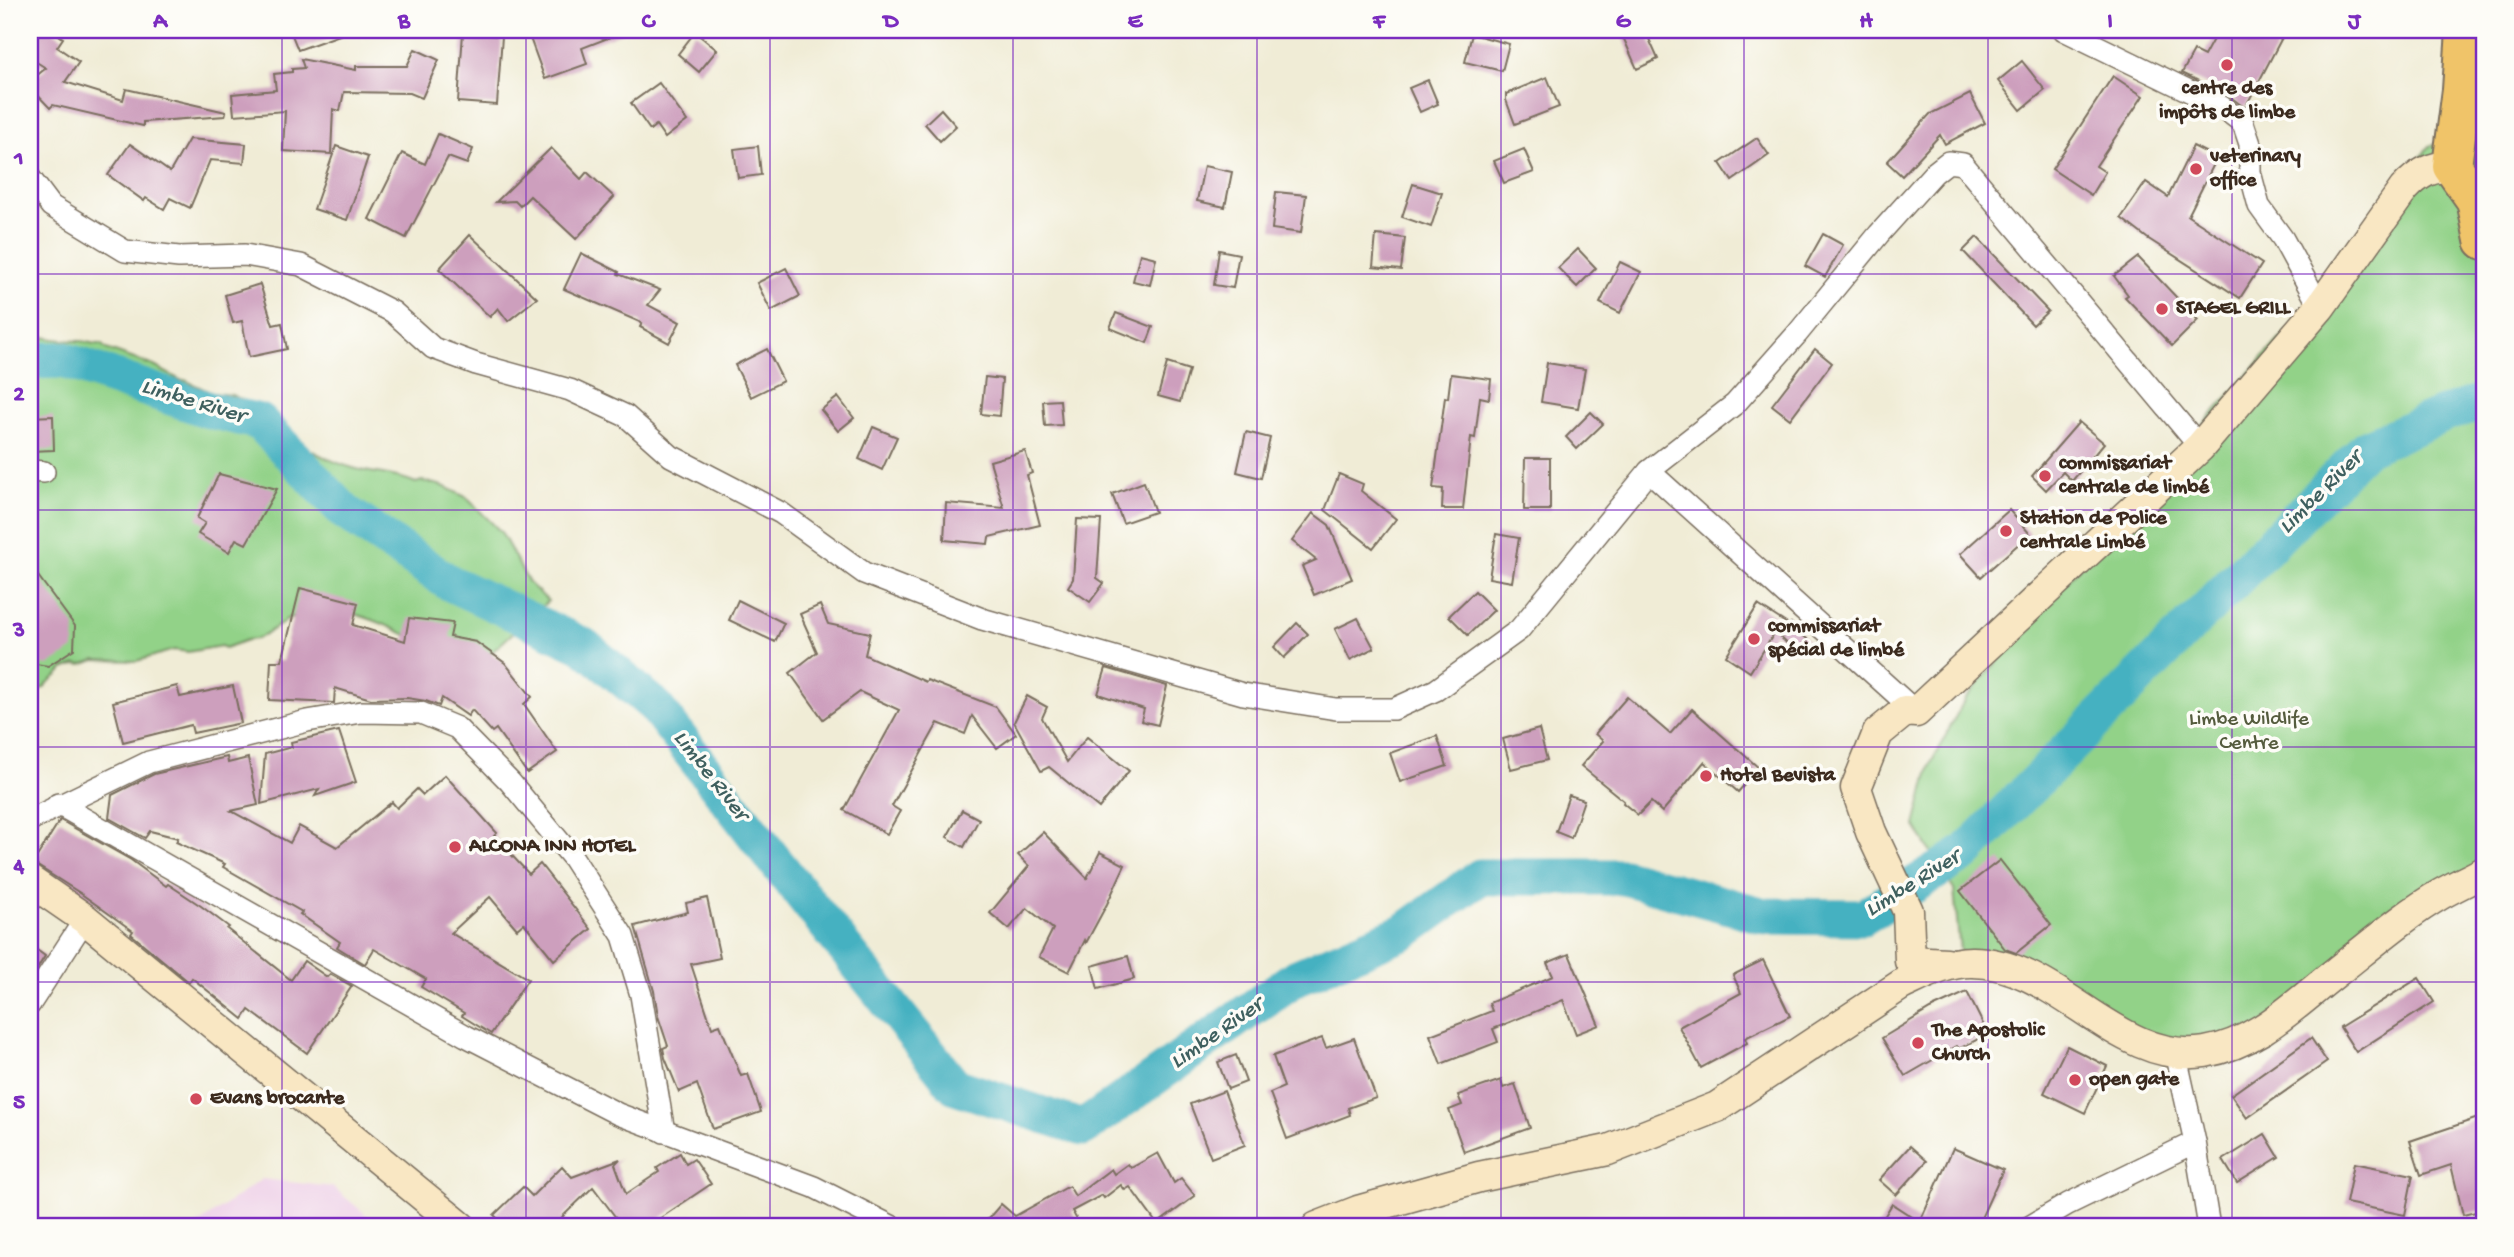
<svg xmlns="http://www.w3.org/2000/svg" width="2514" height="1257" viewBox="0 0 2514 1257" font-family="'Gochi Hand',sans-serif">
	<rect width="100%" height="100%" fill="#fdfcf7"/>
	<filter id="ink" filterUnits="userSpaceOnUse"><feTurbulence type="fractalNoise" baseFrequency=".0143" numOctaves="2"/><feDisplacementMap in="SourceGraphic" scale="14" xChannelSelector="R" yChannelSelector="G"/><feConvolveMatrix kernelMatrix="1 2 1 2 8 2 1 2 1" color-interpolation-filters="sRGB"/></filter>
	<filter id="wash" filterUnits="userSpaceOnUse"><feTurbulence type="fractalNoise" baseFrequency=".00686" numOctaves="4" result="noise"/><feDisplacementMap in="SourceGraphic" scale="28" xChannelSelector="R" yChannelSelector="G"/><feGaussianBlur stdDeviation="1.57" result="paint"/><feColorMatrix in="noise" values="0 0 0 0 0 0 0 0 0 0 0 0 0 0 0 0 0 1.4 0 .05"/><feComposite in="paint" operator="in"/></filter>
	<g filter="url(#wash)">
		<rect width="100%" height="100%" fill="#f0ecd6"/>
		<path fill="#eed0e8" d="M262 1179 333 1187 381 1227H194Z"/>
		<g fill="#92d288" stroke="#667e53" stroke-width="2">
			<path d="M2484 30V864L2240 1040 2178 1048 1960 951 1954 890 1915 826 1930 765 1965 699 2211 416 2330 283 2429 146 2471 138Z"/>
			<path d="M30 334C45 338 64 341 80 341 87 341 93 345 101 344L106 349 154 366 182 381 185 380 212 393 232 395 247 402 254 412 263 419 265 424 274 431C300 443 324 460 353 468 373 474 396 474 416 483L422 481 443 486 466 497 501 532 529 583 548 601 471 671C426 646 364 604 311 610 302 611 293 617 285 620L283 623 257 639 247 640 225 648 221 646 188 652 174 650 137 661 95 660 81 665 77 664 63 669C58 678 49 679 44 688L30 693Z"/>
		</g>
		<g fill="none" stroke-linecap="round" stroke-linejoin="round">
			<path stroke="#44b1c1" stroke-width="37" d="M30 361 63 360 209 410 260 422 345 512 448 582 584 646 654 705 771 856 955 1086 1083 1128 1295 978 1405 931 1480 877H1624L1765 916 1863 917 1965 853 2366 448 2445 414 2484 401"/>
		</g>
		<g id="blocks">
			<g fill="#cd9fbd">
				<path d="M38 30H51L63 38 57 47 79 62 65 82 123 100 126 89 226 112 225 116 143 122V126L53 105 50 108 30 87V81L46 68 30 58V43Z"/>
				<path d="M290 30H348V32L298 50Z"/>
				<path d="M552 30H625L626 31 582 48 587 64 545 79 530 38Z"/>
				<path d="M1620 30H1645L1658 59 1637 69Z"/>
				<path d="M2218 30H2286L2245 108 2228 95 2182 73 2194 51 2204 56Z"/>
				<path d="M695 32 717 50 699 72 678 54Z"/>
				<path d="M463 33 502 36 497 105 458 102Z"/>
				<path d="M1472 34 1509 44 1502 71 1465 62Z"/>
				<path d="M415 49 439 60 422 98 410 93 344 92 340 111 333 109 331 154 283 151 285 111 234 115 232 94 276 90 274 74 292 72V69L304 68 301 59 356 70V66H407Z"/>
				<path d="M2022 61 2045 90 2021 110 1998 81Z"/>
				<path d="M2113 76 2143 96 2096 166 2105 172 2091 195 2052 169Z"/>
				<path d="M1547 77 1559 107 1515 124 1506 100V94Z"/>
				<path d="M1428 80 1438 104 1420 112 1409 88Z"/>
				<path d="M659 83 687 121 665 138 656 125 650 130 631 103Z"/>
				<path d="M1970 94 1985 123 1945 144 1940 135 1902 176 1887 162 1930 114Z"/>
				<path d="M941 109 956 126 940 141 925 124Z"/>
				<path d="M438 134 473 149 467 164 448 157 406 238 369 219 402 153 425 164Z"/>
				<path d="M1757 138 1769 155 1732 181 1720 163Z"/>
				<path d="M189 139 246 144 244 163 210 160 190 208 170 198 164 209 146 198 144 201 108 175 130 144 170 172Z"/>
				<path d="M336 146 368 157 347 220 314 209Z"/>
				<path d="M758 146 761 175 738 178 734 149Z"/>
				<path d="M2193 146 2217 158 2188 216 2262 264 2240 298 2147 238 2121 218 2146 182 2168 197Z"/>
				<path d="M551 148 581 179 587 172 614 197 576 239 530 196 520 206 515 201 496 202Z"/>
				<path d="M1524 149 1534 172 1504 183 1494 161Z"/>
				<path d="M1204 166 1232 172 1225 207 1197 201Z"/>
				<path d="M1413 184 1442 193 1431 227 1402 217Z"/>
				<path d="M1276 192 1306 195 1301 233 1272 229Z"/>
				<path d="M1823 234 1843 245 1825 277 1805 266Z"/>
				<path d="M470 235 537 298 508 321 498 308 490 317 439 269Z"/>
				<path d="M1376 235 1405 238 1401 270 1373 267Z"/>
				<path d="M1977 237 2048 311 2033 325 1963 251Z"/>
				<path d="M1578 249 1596 268 1577 287 1558 268Z"/>
				<path d="M1219 250 1239 254 1233 288 1214 285Z"/>
				<path d="M581 253 619 272 618 274 660 290 648 305 680 322 669 343 640 327 642 323 564 289Z"/>
				<path d="M1140 254 1156 258 1150 285 1133 281Z"/>
				<path d="M2138 257 2198 320 2172 346 2125 297 2128 295 2114 276Z"/>
				<path d="M1620 262 1641 272 1620 313 1600 303Z"/>
				<path d="M786 268 800 296 771 311 757 283Z"/>
				<path d="M260 284 273 325 282 323 287 349 249 357 242 321 233 323 225 295Z"/>
				<path d="M1116 313 1153 327 1147 343 1110 328Z"/>
				<path d="M767 349 783 381 751 397 735 365Z"/>
				<path d="M1815 349 1832 363 1790 419 1772 405Z"/>
				<path d="M1167 363 1189 370 1180 402 1158 396Z"/>
				<path d="M1547 363 1585 369 1578 408 1541 402Z"/>
				<path d="M1451 374 1491 379 1489 399 1480 397 1475 438 1471 437 1463 509H1442L1443 489 1433 488 1445 397 1448 398Z"/>
				<path d="M985 377 1002 379 999 416 981 414Z"/>
				<path d="M838 397 854 418 838 431 821 410Z"/>
				<path d="M1060 400 1062 425 1045 426 1043 401Z"/>
				<path d="M1591 412 1603 424 1577 449 1566 437Z"/>
				<path d="M53 416 54 450 30 451V417Z"/>
				<path d="M2079 422 2104 443 2072 481 2063 472 2046 490 2032 476Z"/>
				<path d="M873 427 897 437 882 470 859 459Z"/>
				<path d="M1246 432 1270 438 1261 478 1237 472Z"/>
				<path d="M1025 451 1032 473 1027 475 1040 525 989 537 988 544 944 540 946 503 1004 508 990 461Z"/>
				<path d="M1525 458H1550V510H1524Z"/>
				<path d="M219 474 277 489 246 544 236 539 229 552 198 534 205 523 197 518Z"/>
				<path d="M1339 474 1363 484 1361 491 1396 519 1373 548 1325 510Z"/>
				<path d="M1144 482 1155 512 1123 523 1112 494Z"/>
				<path d="M2009 510 2030 534 1981 577 1960 554Z"/>
				<path d="M1313 513 1329 525 1352 579 1314 595 1302 566 1316 560 1292 541Z"/>
				<path d="M1077 519 1101 520 1097 578 1104 583 1090 602 1068 587 1073 579Z"/>
				<path d="M1496 534 1519 538 1512 582 1489 578Z"/>
				<path d="M30 565 75 626 74 649 48 666 30 663Z"/>
				<path d="M300 588 358 603 353 625 405 641 409 618 453 623 450 637 476 642 505 663 532 697 524 704 557 752 527 773 496 729 492 732 472 710 468 716 442 698 439 706 426 701 407 698 371 699 335 688 334 703 269 700 271 661H282Z"/>
				<path d="M1475 591 1494 610 1468 635 1449 616Z"/>
				<path d="M738 600 784 623 775 642 729 620Z"/>
				<path d="M820 605 828 624 870 633 865 655 926 682 927 680 996 707 1016 734 997 748 972 716 965 734 938 723 892 806 900 811 887 834 844 810 899 710 860 692 823 719 790 673 817 652 800 614Z"/>
				<path d="M1758 605 1789 625 1791 623 1808 640 1796 652 1775 632 1750 672 1726 656Z"/>
				<path d="M1358 618 1374 648 1350 660 1335 629Z"/>
				<path d="M1297 623 1308 634 1284 658 1274 647Z"/>
				<path d="M1106 668 1167 686 1158 725 1141 721 1144 709 1098 694Z"/>
				<path d="M177 686 180 697 233 686 241 723 193 733 191 725 123 742 113 702Z"/>
				<path d="M1027 696 1047 707 1042 718 1067 762 1087 737 1129 771 1099 808 1049 767 1041 771 1014 722Z"/>
				<path d="M1627 697 1670 734 1692 709 1759 768 1738 792 1704 762 1662 812 1651 802 1638 815 1623 803 1624 801 1581 766 1603 741 1595 734Z"/>
				<path d="M1539 729 1547 760 1511 769 1503 739Z"/>
				<path d="M339 731 356 782 315 796 319 789 261 804 265 754 292 747 291 742Z"/>
				<path d="M1437 736 1447 766 1400 782 1390 753Z"/>
				<path d="M227 757 228 763 248 758 258 805 231 811 290 843 299 826 337 847 392 802 397 808 417 789 423 795 445 775 497 833 494 836 529 874 540 864 591 929 554 960 524 923 517 929 490 897 451 933 528 979 491 1034 462 1016 464 1013 421 987 426 979 374 949 365 964 345 952 337 947 340 942 300 914 302 912 223 867 225 864 176 842 178 838 150 831 145 838 109 818 112 795 154 774Z"/>
				<path d="M1569 795 1584 800 1571 838 1556 832Z"/>
				<path d="M962 810 979 819 964 847 947 837Z"/>
				<path d="M60 820 131 860 166 886 168 884 201 906 229 927 227 929 291 980 304 961 327 977 330 974 352 986 307 1053 249 1010 243 1019 192 978 189 982 131 934 133 931 80 893 33 863Z"/>
				<path d="M1043 832 1087 878 1100 852 1125 865 1107 904 1086 943 1085 940 1069 972 1039 957 1053 929 1027 908 1009 929 990 913 1029 866 1018 855Z"/>
				<path d="M2000 860 2051 925 2016 953 2005 949 1960 891Z"/>
				<path d="M707 898 720 958 691 964 712 1028 720 1025 741 1076 748 1074 761 1112 713 1129 697 1084 679 1092 665 1058 663 1048 668 1046 658 1016 654 991 635 926 688 912 686 903Z"/>
				<path d="M30 945 45 956 30 980Z"/>
				<path d="M1569 954 1599 1025 1576 1034 1563 1000 1493 1029 1498 1042 1441 1064 1430 1035 1492 1011 1489 1003 1553 976 1547 963Z"/>
				<path d="M1128 956 1134 979 1098 989 1092 966Z"/>
				<path d="M1763 960 1790 1016 1745 1038 1747 1043 1701 1068 1679 1027 1741 993 1733 975Z"/>
				<path d="M2419 978 2434 1002 2356 1052 2340 1027Z"/>
				<path d="M1967 992 1988 1034 1959 1049 1957 1046 1905 1076 1882 1038 1930 1009Z"/>
				<path d="M1322 1038 1326 1048 1354 1038 1376 1098 1348 1108 1350 1115 1287 1139 1270 1093 1284 1087 1273 1056Z"/>
				<path d="M2311 1038 2327 1062 2247 1118 2231 1095Z"/>
				<path d="M2067 1046 2107 1066 2085 1113 2044 1093Z"/>
				<path d="M1236 1055 1246 1082 1228 1089 1218 1062Z"/>
				<path d="M1501 1080 1503 1088 1515 1084 1530 1128 1464 1152 1449 1110 1462 1105 1458 1095Z"/>
				<path d="M1224 1091 1245 1145 1211 1158 1190 1104Z"/>
				<path d="M2481 1117 2484 1128V1210L2463 1215 2451 1165 2421 1175 2410 1141Z"/>
				<path d="M2265 1134 2279 1157 2237 1183 2223 1160Z"/>
				<path d="M1910 1146 1927 1161 1896 1195 1879 1180Z"/>
				<path d="M1953 1148 2003 1170 1977 1227H1878L1892 1204 1920 1222Z"/>
				<path d="M680 1153 686 1164 694 1159 711 1184 647 1227H623L593 1187 562 1217 571 1227H506L494 1215 523 1187 532 1196 562 1166 572 1177 620 1159 615 1164 626 1194 659 1172 657 1168Z"/>
				<path d="M1158 1153 1174 1183 1181 1178 1195 1196 1157 1224 1130 1187 1125 1190 1121 1185 1104 1198 1102 1195 1072 1211 1081 1227H981L1001 1204 1015 1216 1069 1186 1075 1196 1111 1169 1114 1174 1128 1164 1131 1168Z"/>
				<path d="M2354 1163 2413 1175 2405 1215 2346 1203Z"/>
			</g>
		</g>
	</g>
	<g filter="url(#ink)">
		<use href="#blocks" fill-opacity="0" stroke="#7a6e5e" stroke-width="2"/>
		<g fill="none" stroke-linecap="round" stroke-linejoin="round">
			<defs>
				<g id="street">
					<path d="M2064 30 2222 107 2243 123 2250 144V172L2259 206 2283 239 2320 307"/>
					<path d="M30 178 51 206 125 251 179 257 245 255 301 265 393 312 433 348 476 364 570 390 626 416 671 456 781 513 864 573 982 619 1243 694 1336 709H1394L1436 690 1519 630 1649 471 1916 712"/>
					<path d="M30 471 44 472"/>
					<path d="M1649 471 1735 404 1797 334 1879 234 1934 173 1948 162 1963 164 2200 447"/>
					<path d="M58 804 466 1036 618 1114 814 1187 893 1227"/>
					<path d="M30 820 149 762 307 721 361 712 421 713 457 728 510 782 573 858 623 936 641 995 664 1132"/>
					<path d="M30 1004 85 919"/>
					<path d="M2175 1052 2195 1142 2209 1227"/>
					<path d="M2029 1227 2068 1204 2195 1142"/>
				</g>
				<g id="secondary">
					<path d="M30 881 85 919 461 1227"/>
					<path d="M1947 963 1910 961 1908 911 1871 832 1856 788 1878 733 1905 711 1916 712 2200 447 2320 307 2404 189C2419 173 2430 167 2452 166"/>
					<path d="M1317 1227 1358 1211 1479 1177 1608 1150 1717 1107 1901 985C1923 975 1946 962 1971 962 2057 961 2117 1066 2205 1052 2258 1043 2294 1005 2335 973 2367 948 2406 914 2441 894 2455 886 2470 879 2484 872"/>
				</g>
				<path id="highway" d="M2466 30 2462 90 2452 166 2476 200 2484 240"/>
			</defs>
			<use href="#street" stroke="#7a6e5e" stroke-width="24"/>
			<use href="#secondary" stroke="#7a6e5e" stroke-width="33"/>
			<use href="#highway" stroke="#7a6e5e" stroke-width="42"/>
			<use href="#street" stroke="#fff" stroke-width="21"/>
			<use href="#secondary" stroke="#f9e7c3" stroke-width="30"/>
			<use href="#highway" stroke="#f0c469" stroke-width="38"/>
		</g>
	</g>
	<path fill="none" stroke="#7b2cbf" stroke-width="2" stroke-opacity="0.55" d="M282 30V1227M526 30V1227M770 30V1227M1013 30V1227M1257 30V1227M1501 30V1227M1744 30V1227M1988 30V1227M2232 30V1227M30 274H2484M30 510H2484M30 747H2484M30 982H2484"/>
	<g fill="#d1495b" stroke="#fdfcf7" stroke-width="2.5">
		<circle cx="2227" cy="65" r="7"/>
		<circle cx="2196" cy="169" r="7"/>
		<circle cx="2162" cy="309" r="7"/>
		<circle cx="2045" cy="476" r="7"/>
		<circle cx="2006" cy="531" r="7"/>
		<circle cx="1754" cy="639" r="7"/>
		<circle cx="1706" cy="776" r="7"/>
		<circle cx="455" cy="847" r="7"/>
		<circle cx="1918" cy="1043" r="7"/>
		<circle cx="2075" cy="1080" r="7"/>
		<circle cx="196" cy="1099" r="7"/>
	</g>
	<g text-anchor="middle" dominant-baseline="central" stroke-width="7" stroke-linejoin="round" paint-order="stroke">
		<g font-size="21" font-weight="bold" fill="#3b2a1e" stroke="#fdfcf7" text-anchor="start">
			<text x="2227" y="89" text-anchor="middle">centre des<tspan x="2227" dy="24">impôts de limbe</tspan></text>
			<text x="2210" y="157">veterinary<tspan x="2210" dy="24">office</tspan></text>
			<text x="2176" y="309">STAGEL GRILL</text>
			<text x="2059" y="464">commissariat<tspan x="2059" dy="24">centrale de limbé</tspan></text>
			<text x="2020" y="519">Station de Police<tspan x="2020" dy="24">centrale Limbé</tspan></text>
			<text x="1768" y="627">commissariat<tspan x="1768" dy="24">spécial de limbé</tspan></text>
			<text x="1720" y="776">Hotel Bevista</text>
			<text x="469" y="847">ALCONA INN HOTEL</text>
			<text x="1932" y="1031">The Apostolic<tspan x="1932" dy="24">Church</tspan></text>
			<text x="2089" y="1080">open gate</text>
			<text x="210" y="1099">Evans brocante</text>
		</g>
		<g font-size="21" fill="#555c3e" stroke="#fdfcf7">
			<text x="2249" y="720">Limbe Wildlife<tspan x="2249" dy="24">Centre</tspan></text>
		</g>
		<g font-size="23" font-style="italic" fill="#3f605f" stroke="#fdfcf7">
			<text transform="translate(193 402) rotate(17)">Limbe River</text>
			<text transform="translate(2321 493) rotate(-45)">Limbe River</text>
			<text transform="translate(710 776) rotate(52)">Limbe River</text>
			<text transform="translate(1913 884) rotate(-32)">Limbe River</text>
			<text transform="translate(1217 1034) rotate(-35)">Limbe River</text>
		</g>
	</g>
	<rect width="2514" height="1257" fill="none" stroke="#fdfcf7" stroke-width="77"/>
	<rect x="38" y="38" width="2438" height="1180" fill="none" stroke="#7b2cbf" stroke-width="2.5"/>
	<g font-size="23" text-anchor="middle" font-weight="bold" fill="#7b2cbf">
		<text x="160" y="27">A</text>
		<text x="404" y="27">B</text>
		<text x="648" y="27">C</text>
		<text x="891" y="27">D</text>
		<text x="1135" y="27">E</text>
		<text x="1379" y="27">F</text>
		<text x="1623" y="27">G</text>
		<text x="1866" y="27">H</text>
		<text x="2110" y="27">I</text>
		<text x="2354" y="27">J</text>
		<text x="19" y="164">1</text>
		<text x="19" y="400">2</text>
		<text x="19" y="636">3</text>
		<text x="19" y="872">4</text>
		<text x="19" y="1108">5</text>
	</g>
</svg>
